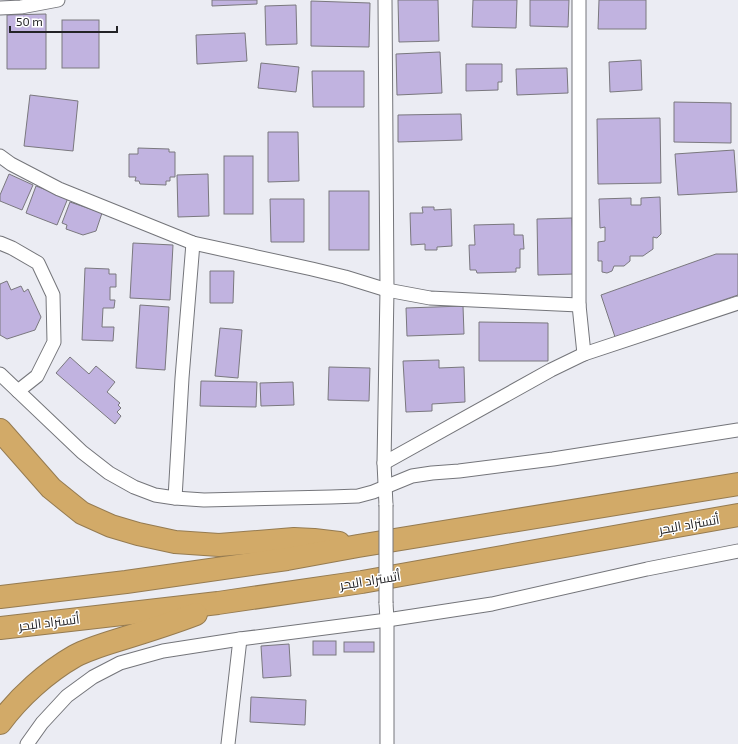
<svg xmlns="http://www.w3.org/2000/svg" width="738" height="744" viewBox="0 0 738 744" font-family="'Exo 2',Cairo,sans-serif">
	<rect width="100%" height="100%" fill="#ebecf3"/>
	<g fill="#c1b3e0" stroke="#7a787e">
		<path d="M212 0H257V4L212 6Z"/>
		<path d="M398 0H438L439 41 399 42Z"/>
		<path d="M473 0H517L516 28 472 27Z"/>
		<path d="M530 0H569L568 27 530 26Z"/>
		<path d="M599 0H646V29H598Z"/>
		<path d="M311 1 370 3 369 47 311 46Z"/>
		<path d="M296 5 297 44 266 45 265 6Z"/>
		<path d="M46 14V69H7V15Z"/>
		<rect x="62" y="20" width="37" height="48"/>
		<path d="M245 33 247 61 197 64 196 35Z"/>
		<path d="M440 52 442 93 397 95 396 54Z"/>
		<path d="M641 60 642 90 610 92 609 62Z"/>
		<path d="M261 63 299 67 296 92 258 88Z"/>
		<path d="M466 64H502V82H498V90L466 91Z"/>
		<path d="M567 68 568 93 517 95 516 69Z"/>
		<path d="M312 71H364V107H313Z"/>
		<path d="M30 95 78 101 73 151 24 146Z"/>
		<path d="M674 102 731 103V143L674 142Z"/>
		<path d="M461 114 462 140 398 142V115Z"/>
		<path d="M660 118 661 183 598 184 597 119Z"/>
		<path d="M268 132H298L299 181 268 182Z"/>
		<path d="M138 148 169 149V152H175V177H170V181H166V185L140 184 139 181H135L136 177H129V154H138Z"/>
		<path d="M734 150 737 192 678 195 675 154Z"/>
		<rect x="224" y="156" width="29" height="58"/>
		<path d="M9 174 33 185 22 210 0 201V195Z"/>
		<path d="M208 174 209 216 178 217 177 175Z"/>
		<path d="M36 186 68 198 57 225 26 213Z"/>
		<rect x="329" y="191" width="40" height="59"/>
		<path d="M660 197 661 234 657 238 653 237V249L643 256H630V261L624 266H614L612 271 607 273 602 272V261H598V242L605 241V227L600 228 599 199 631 198V205H641V198Z"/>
		<path d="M270 199H304V242H271Z"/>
		<path d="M70 202 102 213 96 231 83 235 66 229 67 225 62 223Z"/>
		<path d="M422 207H434V210L451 209 452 246 437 247V250H425V244L411 245 410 213H423Z"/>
		<path d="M572 218 574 274 538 275 537 219Z"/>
		<path d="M514 224V235H523L524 249H520V268H516V272L477 273 476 270H470L469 245H475L474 225Z"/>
		<path d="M133 243 173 245 170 300 130 298Z"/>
		<path d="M716 254H738V295L615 337 601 295Z"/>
		<path d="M85 268 109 269V274H116V287H110V300H115L114 308H103L102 327H114L113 341 82 340Z"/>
		<path d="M210 271H234L233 303H210Z"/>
		<path d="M7 281 11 290 21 286 24 292 28 289 41 317 35 330 7 339 0 335V284Z"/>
		<path d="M140 305 169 307 165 370 136 368Z"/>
		<path d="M463 306 464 334 407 336 406 308Z"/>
		<path d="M479 322 548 323V361H479Z"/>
		<path d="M220 328 242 330 238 378 215 376Z"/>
		<path d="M70 357 89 374 96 366 115 382 107 392 120 403 118 405 121 408 117 412 121 416 115 424 56 373Z"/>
		<path d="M439 360V368L464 367 465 402 432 404V411L406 412 403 361Z"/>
		<path d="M329 367 370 368 369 401 328 400Z"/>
		<path d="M201 381 257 382 256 407 200 406Z"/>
		<path d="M293 382 294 405 261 406 260 383Z"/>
		<rect x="313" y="641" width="23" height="14"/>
		<rect x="344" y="642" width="30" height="10"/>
		<path d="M289 644 291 676 263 678 261 646Z"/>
		<path d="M251 697 306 700 305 725 250 722Z"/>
	</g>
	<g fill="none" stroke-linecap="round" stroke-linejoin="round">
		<defs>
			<g id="street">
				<path d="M385 0 387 290 384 463 386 505"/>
				<path d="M579 0V305"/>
				<path d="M0 8 21 7 58 0"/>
				<path d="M0 156 11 164 59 189 193 243 312 269 345 277 387 290 430 298 579 305 584 354"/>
				<path d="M0 243 12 248 38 263 53 295 54 342 37 376 18 391"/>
				<path d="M0 374 82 452 109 473 134 487 155 495 175 498 204 500 331 497 358 496 373 492 412 476 432 473 459 471 553 459 738 430"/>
				<path d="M384 463 551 370 584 354 738 303"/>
				<path d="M175 498 182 378 193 243"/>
				<path d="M386 603 387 620V744"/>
				<path d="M27 744 42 723 67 696 93 677 120 663 163 651 240 639 387 620 492 604 647 569 738 551"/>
				<path d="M228 744 240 639"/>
			</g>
			<g id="highway">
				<path d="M0 430 51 488 82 513 111 526 138 534 175 542 219 545 294 539 314 540 339 543"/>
				<path d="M0 597 126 582 287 559 358 546 738 484"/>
				<path d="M0 628 218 603 362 582 738 515"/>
				<path d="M0 723C19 697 47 672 75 656 86 650 105 644 118 640 144 632 170 624 196 614"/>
			</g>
		</defs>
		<use href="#street" stroke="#74757a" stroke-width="15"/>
		<use href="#highway" stroke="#957b51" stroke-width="24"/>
		<use href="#street" stroke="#fff" stroke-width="13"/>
		<use href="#highway" stroke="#d2aa68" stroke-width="22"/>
		<defs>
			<path id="street-bridge" d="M386 603V505"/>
		</defs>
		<use href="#street-bridge" stroke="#74757a" stroke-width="15" stroke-linecap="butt"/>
		<use href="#street-bridge" stroke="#fff" stroke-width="13"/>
	</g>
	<g text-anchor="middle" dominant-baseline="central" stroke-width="3" stroke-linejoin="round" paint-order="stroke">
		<g font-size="13" fill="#232326" stroke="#fff">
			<text transform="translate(689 524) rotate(-10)">أتستراد البحر</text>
			<text transform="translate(370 580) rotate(-9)">أتستراد البحر</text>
			<text transform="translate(49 622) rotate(-7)">أتستراد البحر</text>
		</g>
	</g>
	<path d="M10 26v6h107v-6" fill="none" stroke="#232326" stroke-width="2"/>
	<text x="16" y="26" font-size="12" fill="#232326" stroke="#ffffff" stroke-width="3" paint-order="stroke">50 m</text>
</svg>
